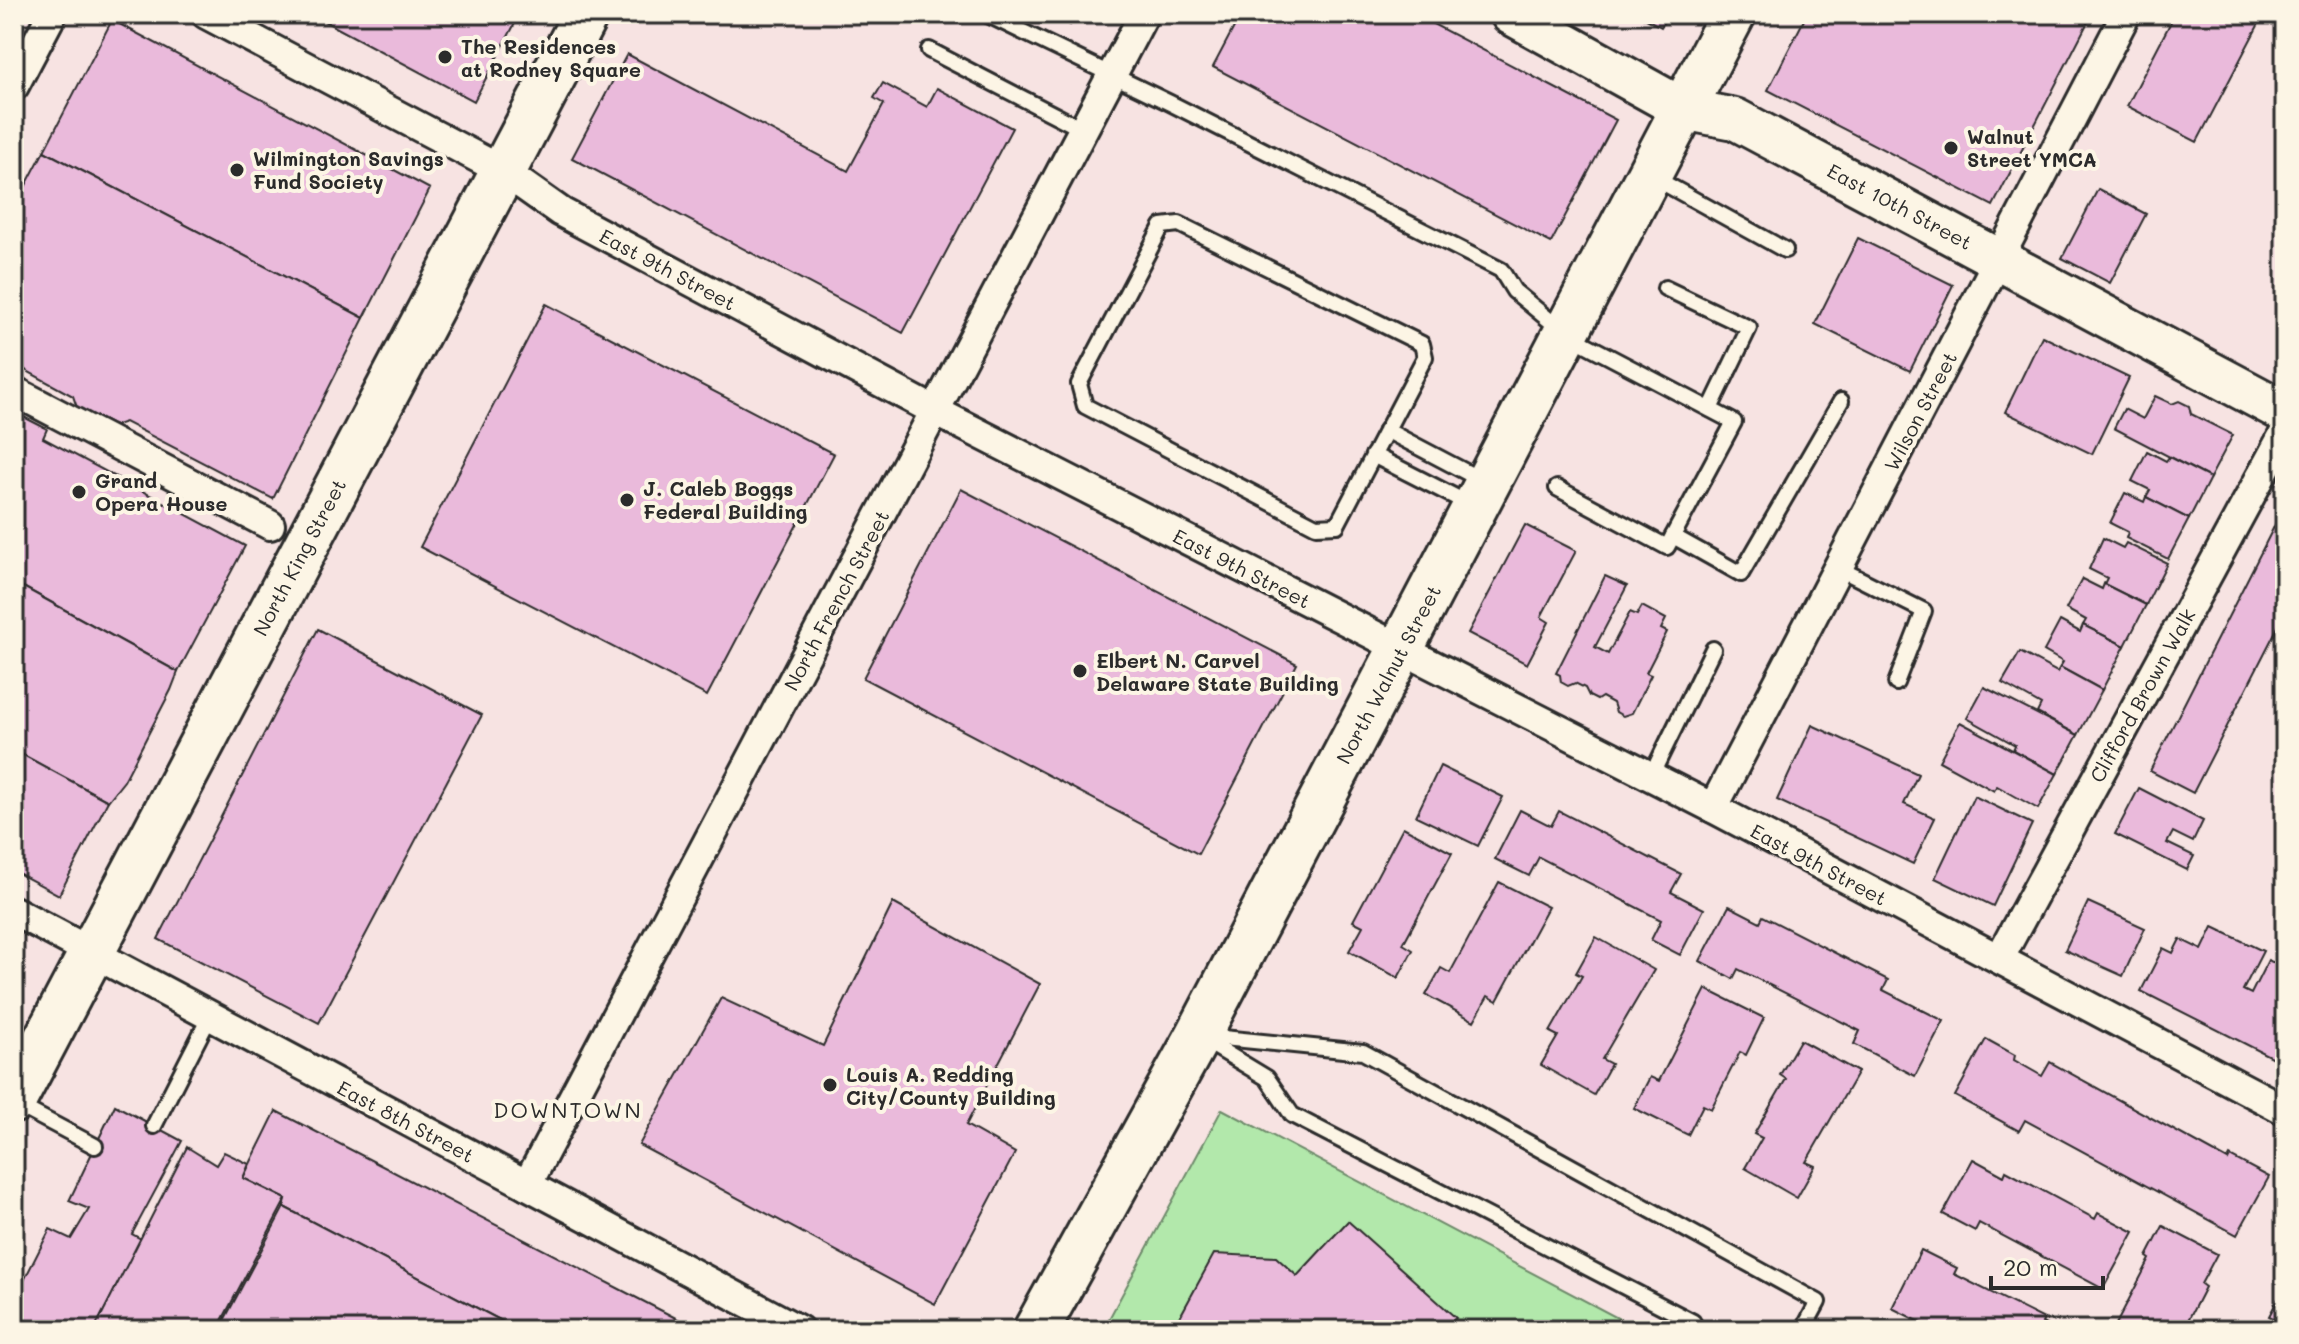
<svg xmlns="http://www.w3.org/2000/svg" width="2299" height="1344" viewBox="0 0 2299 1344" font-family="Mali,sans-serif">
	<rect width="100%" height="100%" fill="#f7e3e2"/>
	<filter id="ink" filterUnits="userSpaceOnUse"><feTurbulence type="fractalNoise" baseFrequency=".0125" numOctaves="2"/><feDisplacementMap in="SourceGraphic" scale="16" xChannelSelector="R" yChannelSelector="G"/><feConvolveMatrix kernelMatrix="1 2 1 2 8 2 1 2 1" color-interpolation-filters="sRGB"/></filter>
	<g filter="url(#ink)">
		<path fill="#b2e8ab" stroke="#6e8a6b" stroke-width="2" d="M1222 1109 1629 1324 1626 1330H1103Z"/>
		<g fill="#eabadb" stroke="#2b2b2b" stroke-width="2">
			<path d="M311 14H520L474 101Z"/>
			<path d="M1018 14H1075L1070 25 1054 17 1035 23Z"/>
			<path d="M1241 14H1414L1616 120 1551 243 1213 67Z"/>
			<path d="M1637 14H1668L1661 27Z"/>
			<path d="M1807 14H2092L1993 206 1768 90Z"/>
			<path d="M2175 14H2264L2197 142 2127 106Z"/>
			<path d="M112 20 430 189 364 318 44 151Z"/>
			<path d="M627 54 848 171 884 104 874 98 883 83 927 107 937 88 1012 128 903 333 572 158Z"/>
			<path d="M44 151 364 318 273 499 125 422 98 431 82 422 73 396 14 364V208Z"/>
			<path d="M2098 189 2146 214 2110 283 2062 258Z"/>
			<path d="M1858 238 1953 285 1910 371 1815 324Z"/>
			<path d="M546 304 834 454 707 696 420 547Z"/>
			<path d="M2042 336 2129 378 2092 454 2005 412Z"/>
			<path d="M2155 396 2172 404 2179 401 2189 406 2191 414 2233 435 2210 478 2114 428 2124 409 2143 419Z"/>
			<path d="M14 412 47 429 43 438 245 546 178 672 14 582Z"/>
			<path d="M2147 451 2166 461 2169 457 2210 478 2189 519 2146 497 2150 490 2132 481Z"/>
			<path d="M961 489 1297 664 1198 854 863 678Z"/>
			<path d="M2125 493 2144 502 2146 497 2189 519 2168 559 2126 538 2128 532 2110 523Z"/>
			<path d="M2285 505V613L2193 793 2150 771Z"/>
			<path d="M1525 525 1576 551 1541 617 1549 622 1527 664 1468 633Z"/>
			<path d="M2103 538 2123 548 2126 543 2167 563 2146 605 2104 584 2107 578 2089 569Z"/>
			<path d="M1605 576 1627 586 1595 647 1608 654 1630 612 1637 615 1642 606 1666 619 1661 629 1667 632 1646 673 1651 675 1632 713 1623 716 1616 712 1613 703 1602 697 1597 700 1589 696 1585 688 1575 683 1568 686 1561 682 1560 675 1556 673Z"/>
			<path d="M2082 579 2102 589 2104 584 2146 605 2125 646 2083 625 2086 620 2066 609Z"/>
			<path d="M14 582 178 672 171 690 124 781 108 801 14 750Z"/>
			<path d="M2060 621 2080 632 2083 625 2125 646 2102 690 2060 667 2063 662 2044 651Z"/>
			<path d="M318 629 482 715 319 1023 158 939Z"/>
			<path d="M2020 652 2057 672 2060 667 2102 690 2078 735 2037 713 2041 705 2002 683Z"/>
			<path d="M1984 687 2078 735 2057 774 2013 750 2015 745 1967 718Z"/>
			<path d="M1960 722 2057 774 2038 809 1997 786 1994 791 1939 761Z"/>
			<path d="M1812 725 1918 774 1904 804 1935 818 1913 864 1777 800Z"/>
			<path d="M14 750 108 801 59 895 14 871Z"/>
			<path d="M1440 766 1503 797 1478 846 1416 816Z"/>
			<path d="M2139 788 2203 821 2193 842 2173 832 2167 843 2194 856 2187 870 2115 834Z"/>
			<path d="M1974 796 2032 824 1993 906 1935 878Z"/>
			<path d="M1520 810 1551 826 1559 811 1681 874 1671 892 1704 909 1680 955 1651 940 1661 920 1539 857 1529 876 1495 859Z"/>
			<path d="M1403 827 1452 853 1403 944 1413 950 1398 978 1349 951 1363 926 1353 921Z"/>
			<path d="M1499 882 1548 907 1497 1001 1488 996 1474 1021 1426 995 1441 968 1450 973Z"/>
			<path d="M2088 902 2145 928 2123 976 2065 950Z"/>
			<path d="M893 903 1040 984 966 1125 1015 1153 935 1304 639 1145 721 998 823 1046Z"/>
			<path d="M1729 906 1760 922 1763 916 1888 980 1883 990 1944 1021 1915 1076 1854 1044 1860 1031 1738 969 1733 979 1700 961Z"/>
			<path d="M2213 927 2263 951 2243 990 2251 994 2268 960 2285 968V1064L2141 991 2163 948 2173 953 2180 939 2202 950Z"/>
			<path d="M1596 937 1654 970 1602 1059 1611 1064 1594 1095 1541 1065 1558 1036 1550 1032 1582 976 1576 973Z"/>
			<path d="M1706 989 1764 1018 1746 1055 1740 1052 1711 1109 1703 1105 1688 1135 1634 1108 1650 1077 1659 1081Z"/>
			<path d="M1986 1039 2015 1055 2014 1060 2042 1076 2050 1062 2228 1160 2230 1156 2269 1177 2237 1235 2025 1120 2019 1131 1955 1096Z"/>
			<path d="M1800 1040 1858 1072 1806 1162 1815 1166 1797 1198 1745 1168 1762 1138 1754 1134 1786 1079 1780 1075Z"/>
			<path d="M115 1105 182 1141 132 1234 141 1239 94 1330H14V1300L50 1229 71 1239 89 1209 69 1201Z"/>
			<path d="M276 1111 635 1297 699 1330H519L284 1207 286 1199 243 1178Z"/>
			<path d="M187 1147 216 1165 224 1152 249 1164 243 1178 286 1199 217 1330H94Z"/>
			<path d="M1973 1159 2004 1176 2006 1171 2095 1219 2098 1213 2134 1232 2103 1289 1979 1223 1975 1231 1943 1214Z"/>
			<path d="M284 1207 519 1330H219Z"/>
			<path d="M1348 1221 1456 1318 1445 1330H1181L1176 1324 1214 1254 1276 1257 1297 1276Z"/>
			<path d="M2163 1226 2217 1254 2201 1284 2205 1287 2183 1330H2113L2150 1259 2147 1257Z"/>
			<path d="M1921 1250 1957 1268 1954 1274 2044 1319 2042 1323 2055 1330H1936L1892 1308Z"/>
			<path d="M2285 1286V1330H2270L2276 1319 2269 1316Z"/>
		</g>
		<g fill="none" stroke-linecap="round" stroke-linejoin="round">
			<defs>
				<g id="lane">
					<path d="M986 14 1170 103 1501 270 1514 291 1566 334 1734 422 1667 547 1557 488"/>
					<path d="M929 50 1084 130"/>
					<path d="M1653 177 1785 250"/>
					<path d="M1179 224 1422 344 1425 357 1337 525 1316 526 1085 406 1079 384 1162 226Z"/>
					<path d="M1665 288 1749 328 1710 409"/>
					<path d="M1386 430 1485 482"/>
					<path d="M1373 455 1471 505"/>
					<path d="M1673 536 1741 574 1841 401"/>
					<path d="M1838 568 1924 611 1896 683"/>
					<path d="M1651 776 1713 649"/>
					<path d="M1203 1036 1363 1052 1818 1302 1803 1330"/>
					<path d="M1201 1038 1267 1078 1292 1115 1693 1322 1689 1330"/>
					<path d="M14 1103 95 1146"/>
					<path d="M154 1126 210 1016"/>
				</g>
				<g id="street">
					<path d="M206 14 503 171 561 212 935 411 1713 808 2285 1110"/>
					<path d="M14 86 52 14"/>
					<path d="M14 391 270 525"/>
					<path d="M1713 808 2126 14"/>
					<path d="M14 911 799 1330"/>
					<path d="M1999 959 2285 432"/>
					<path d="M527 1185 1144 14"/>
				</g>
				<path id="secondary" d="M1511 14 1683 109 1735 119 2285 412"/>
				<g id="primary">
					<path d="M14 1100 586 14"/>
					<path d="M1036 1330 1198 1036 1733 14"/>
				</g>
			</defs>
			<use href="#lane" stroke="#2b2b2b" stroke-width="20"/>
			<use href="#street" stroke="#2b2b2b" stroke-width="34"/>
			<use href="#secondary" stroke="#2b2b2b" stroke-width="46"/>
			<use href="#primary" stroke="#2b2b2b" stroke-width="50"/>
			<use href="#lane" stroke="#fcf5e5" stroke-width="14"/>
			<use href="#street" stroke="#fcf5e5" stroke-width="28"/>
			<use href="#secondary" stroke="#fcf5e5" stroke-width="40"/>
			<use href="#primary" stroke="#fcf5e5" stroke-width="44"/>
		</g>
	</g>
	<g fill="#2b2b2b" stroke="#fcf5e5" stroke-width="3">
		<circle cx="445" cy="57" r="8"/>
		<circle cx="1951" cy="148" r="8"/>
		<circle cx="237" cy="170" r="8"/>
		<circle cx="79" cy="492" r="8"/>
		<circle cx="627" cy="500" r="8"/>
		<circle cx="1080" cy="671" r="8"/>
		<circle cx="830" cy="1085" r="8"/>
	</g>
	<g text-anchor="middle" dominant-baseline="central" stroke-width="8" stroke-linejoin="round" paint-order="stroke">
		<g font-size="20" font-weight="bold" fill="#2b2b2b" stroke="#fcf5e5" text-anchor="start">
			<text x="461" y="46">The Residences<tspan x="461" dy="23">at Rodney Square</tspan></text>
			<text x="1967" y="136">Walnut<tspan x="1967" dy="23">Street YMCA</tspan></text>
			<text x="253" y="158">Wilmington Savings<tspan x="253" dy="23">Fund Society</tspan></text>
			<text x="95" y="480">Grand<tspan x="95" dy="23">Opera House</tspan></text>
			<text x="643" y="488">J. Caleb Boggs<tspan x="643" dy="23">Federal Building</tspan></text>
			<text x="1096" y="660">Elbert N. Carvel<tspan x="1096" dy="23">Delaware State Building</tspan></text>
			<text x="846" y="1074">Louis A. Redding<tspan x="846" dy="23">City/County Building</tspan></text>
		</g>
		<g font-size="20" fill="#2b2b2b" stroke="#fcf5e5">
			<text transform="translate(1900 206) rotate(28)">East 10th Street</text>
			<text transform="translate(668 269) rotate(28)">East 9th Street</text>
			<text transform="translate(1920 411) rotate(-62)">Wilson Street</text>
			<text transform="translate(299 557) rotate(-62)">North King Street</text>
			<text transform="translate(1242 568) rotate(27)">East 9th Street</text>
			<text transform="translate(836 600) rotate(-62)">North French Street</text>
			<text transform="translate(1388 674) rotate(-62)">North Walnut Street</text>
			<text transform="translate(2142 695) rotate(-61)">Clifford Brown Walk</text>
			<text transform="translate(1819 864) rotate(28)">East 9th Street</text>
			<text transform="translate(406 1121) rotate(28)">East 8th Street</text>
		</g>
		<g font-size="22" letter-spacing="2" fill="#2b2b2b" stroke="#fcf5e5">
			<text x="568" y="1109">DOWNTOWN</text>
		</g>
	</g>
	<rect width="2299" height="1344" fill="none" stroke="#fcf5e5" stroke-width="48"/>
	<rect x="24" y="24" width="2251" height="1296" fill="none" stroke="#2b2b2b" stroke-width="3" filter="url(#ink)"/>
	<path d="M1991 1276v12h112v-12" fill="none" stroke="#2b2b2b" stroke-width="4"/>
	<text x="2003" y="1276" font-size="24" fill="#2b2b2b" stroke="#fcf5e5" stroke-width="6" paint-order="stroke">20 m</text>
</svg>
